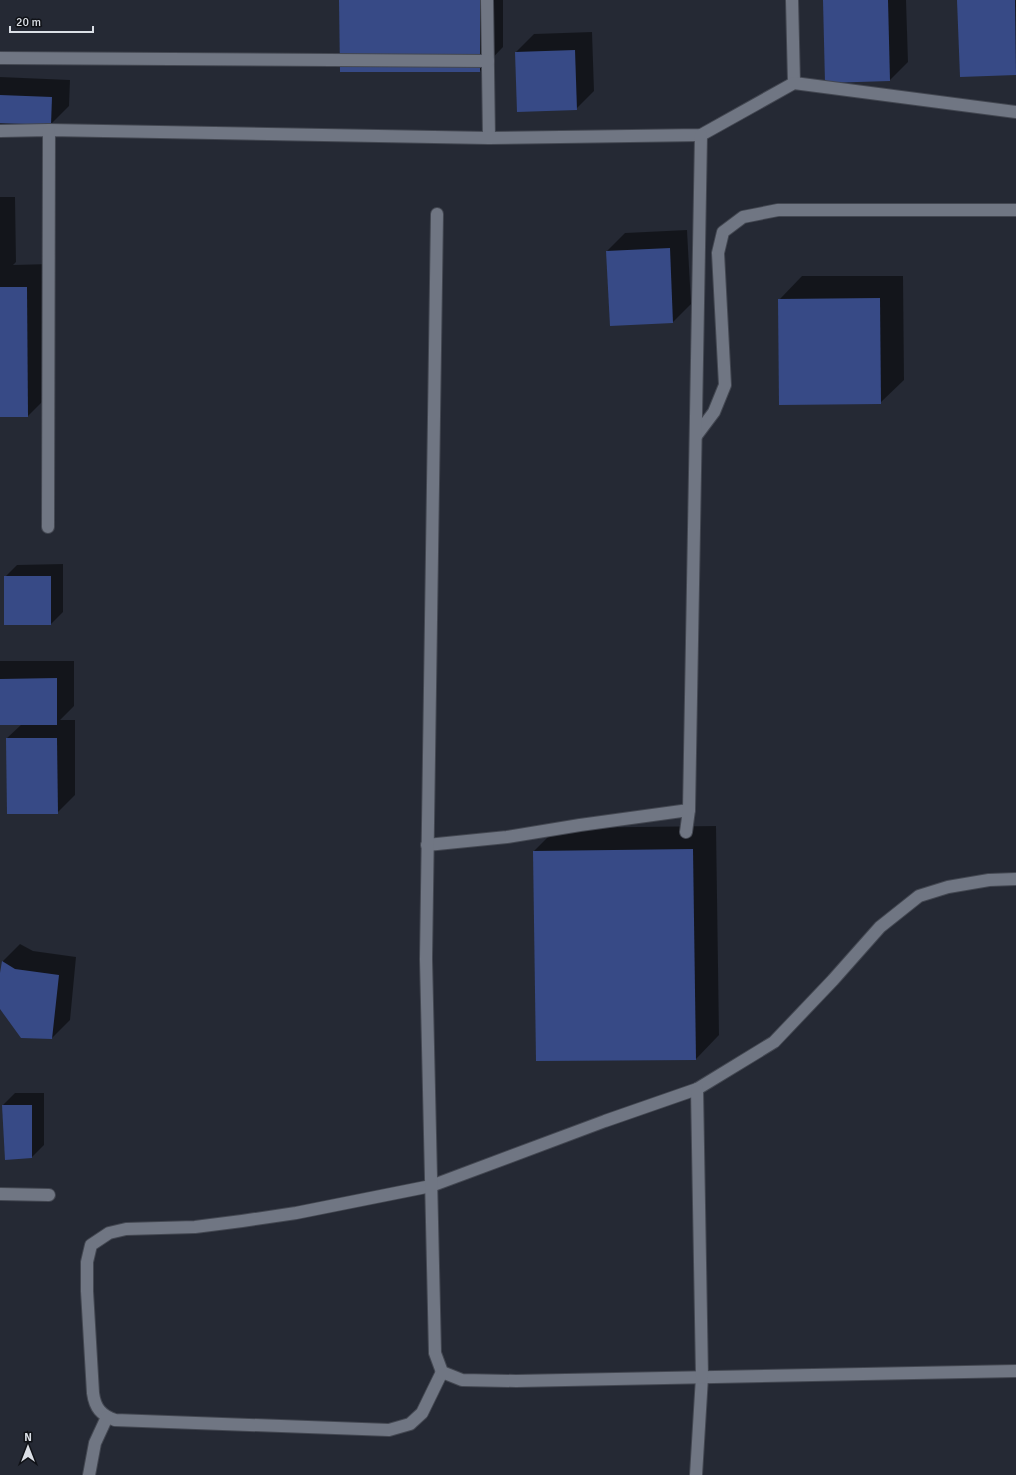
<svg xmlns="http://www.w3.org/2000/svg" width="1016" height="1475" viewBox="0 0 1016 1475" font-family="Signika,sans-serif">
	<rect width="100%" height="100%" fill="#252934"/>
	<g fill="#0007">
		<path d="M340 0H503V47L480 71Z"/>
		<path d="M824 0H906L908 62 890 80Z"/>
		<path d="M958 0H1016V74L961 76Z"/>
		<path d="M592 32 594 91 576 109 516 52 534 34Z"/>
		<path d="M0 77 70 80 69 106 51 124 0 122Z"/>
		<path d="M0 197H15L16 262 13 265 50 264 51 393 28 416H0Z"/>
		<path d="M687 230 691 304 673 322 607 251 625 233Z"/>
		<path d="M802 276H903L904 380 880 403 779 300Z"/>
		<path d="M63 564V612L51 624H5V577L17 565Z"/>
		<path d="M0 661H74V706L60 720H75V795L57 813 7 738 22 724H0Z"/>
		<path d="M716 826 719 1035 696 1059 534 851 557 828Z"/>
		<path d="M20 944 33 951 76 957 70 1020 52 1038 0 1007V980L3 961Z"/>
		<path d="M15 1093H44V1145L32 1157 3 1105Z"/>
	</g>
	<g fill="#374a86">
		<path d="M339 0H480V72H340Z"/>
		<path d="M823 0H888L890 81 825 83Z"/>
		<path d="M957 0H1015L1016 75 960 77Z"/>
		<path d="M575 50 577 110 517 112 515 52Z"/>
		<path d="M0 95 52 97 51 125 0 123Z"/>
		<path d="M670 248 673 323 610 326 606 251Z"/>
		<path d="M0 287H27L28 417H0Z"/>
		<path d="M880 298 881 404 779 405 778 299Z"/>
		<rect x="4" y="576" width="47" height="49"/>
		<path d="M57 678V725H0V679Z"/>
		<path d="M6 738H57L58 814H7Z"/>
		<path d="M693 849 696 1060 536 1061 533 851Z"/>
		<path d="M2 961 15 969 59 975 52 1039 21 1038 0 1009V973Z"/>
		<path d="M2 1105H32V1158L5 1160Z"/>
	</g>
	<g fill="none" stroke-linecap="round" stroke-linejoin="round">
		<defs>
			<g id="lane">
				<path d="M487 0 489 138"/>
				<path d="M792 0 794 83"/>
				<path d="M0 58 488 61"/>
				<path d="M696 436 714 412 725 385 718 253 723 232 743 217 778 210H1016"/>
				<path d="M427 845 507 837 580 825 689 810"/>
				<path d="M442 1372 422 1413 410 1424 389 1430 115 1420C101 1415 95 1408 93 1393L87 1291V1262L91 1245 109 1233 126 1229 195 1227 242 1221 296 1213 431 1186 605 1121 697 1089 774 1042 833 980 880 927 919 896 948 887 989 880 1016 879"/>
				<path d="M89 1475 95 1443 107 1417"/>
				<path d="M696 1475 702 1377"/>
			</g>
			<g id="street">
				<path d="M0 131 49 130 489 138 701 135 794 83 1016 112"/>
				<path d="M437 214 426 959 435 1353 442 1372 462 1380 516 1381 1016 1371"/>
				<path d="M48 527 49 130"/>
				<path d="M686 832 689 810 701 135"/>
				<path d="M697 1089 702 1377"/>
				<path d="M0 1194 49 1195"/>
			</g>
		</defs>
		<use href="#lane" stroke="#434751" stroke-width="14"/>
		<use href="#street" stroke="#434751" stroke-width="14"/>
		<use href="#lane" stroke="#707683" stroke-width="12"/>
		<use href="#street" stroke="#707683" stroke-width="12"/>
	</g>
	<g transform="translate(28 1447)" stroke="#101217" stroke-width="3" paint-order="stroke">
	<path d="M0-3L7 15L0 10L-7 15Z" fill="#dbdfe6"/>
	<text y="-6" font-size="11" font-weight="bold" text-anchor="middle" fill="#dbdfe6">N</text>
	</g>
	<path d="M10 26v6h83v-6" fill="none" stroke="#dbdfe6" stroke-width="2"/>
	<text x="16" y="26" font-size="12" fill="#dbdfe6" stroke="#101217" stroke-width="3" paint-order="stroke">20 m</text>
</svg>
